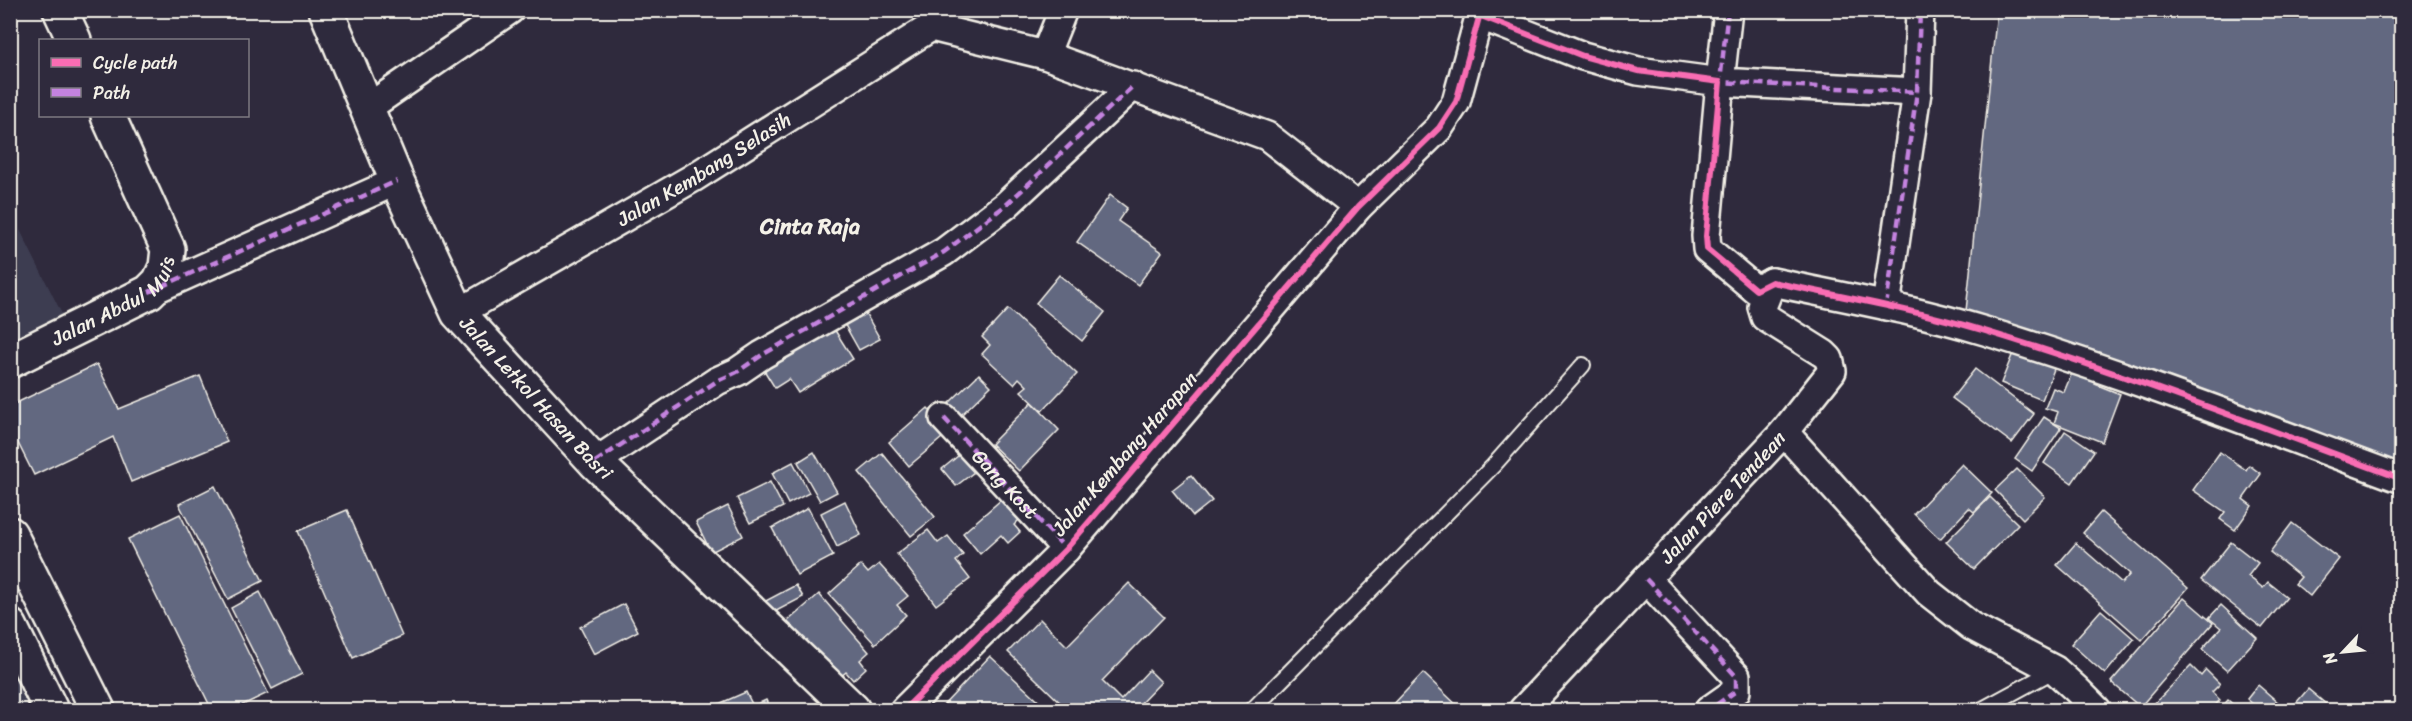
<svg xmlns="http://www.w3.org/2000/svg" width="2412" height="721" viewBox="0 0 2412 721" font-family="Sriracha,sans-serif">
	<rect width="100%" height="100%" fill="#2f2a3d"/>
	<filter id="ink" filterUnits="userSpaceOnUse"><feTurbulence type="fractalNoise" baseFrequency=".0167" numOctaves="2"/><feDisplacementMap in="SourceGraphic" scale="12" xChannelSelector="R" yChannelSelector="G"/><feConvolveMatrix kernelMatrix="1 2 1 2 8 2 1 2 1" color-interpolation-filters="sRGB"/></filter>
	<g filter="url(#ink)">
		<g fill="#3e3c51">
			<path d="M10 210 69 328 10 355Z"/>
			<path d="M11 665 33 710H11Z"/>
		</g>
		<g fill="#626780" stroke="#f4f1e8" stroke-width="1.5">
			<path d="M1997 10H2402V471L1965 321Z"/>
			<path d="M1110 195 1127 208 1118 221 1162 252 1138 285 1077 242Z"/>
			<path d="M1059 275 1105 312 1082 341 1036 303Z"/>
			<path d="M862 307 880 339 859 350 841 318Z"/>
			<path d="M1008 309 1077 374 1042 411 1021 391 1027 386 1019 378 1014 384 982 354 990 345 982 337Z"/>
			<path d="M831 324 853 359 798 393 789 379 775 388 762 367Z"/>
			<path d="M2015 348 2056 364 2042 400 2001 383Z"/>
			<path d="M2076 363 2100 373 2095 384 2120 394 2102 442 2054 423 2058 412 2045 408 2053 388 2064 392Z"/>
			<path d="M97 364 119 409 200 376 227 442 131 482 113 437 34 475 10 427V406Z"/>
			<path d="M1975 369 2034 414 2012 443 1952 398Z"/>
			<path d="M979 374 991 386 961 415 949 403Z"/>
			<path d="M1032 402 1059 430 1019 471 991 444Z"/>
			<path d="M928 408 949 432 909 466 889 442Z"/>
			<path d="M2044 417 2061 428 2032 471 2015 459Z"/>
			<path d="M2065 431 2094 451 2072 483 2044 463Z"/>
			<path d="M969 447 983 465 956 486 942 469Z"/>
			<path d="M814 452 837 492 820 501 798 462Z"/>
			<path d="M2220 452 2246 470 2249 465 2261 474 2243 499 2252 506 2235 530 2220 519 2225 512 2193 490Z"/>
			<path d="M882 453 935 517 911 536 859 472Z"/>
			<path d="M793 462 809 493 788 504 772 473Z"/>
			<path d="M1962 464 1992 493 1974 512 1969 508 1940 539 1914 514Z"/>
			<path d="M2017 469 2045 497 2023 519 1995 490Z"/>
			<path d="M1191 475 1212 501 1193 516 1172 490Z"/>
			<path d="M770 482 783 507 750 523 737 498Z"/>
			<path d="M215 486 263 581 228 599 179 504Z"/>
			<path d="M1990 497 2018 524 1974 569 1946 542Z"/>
			<path d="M1002 499 1019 520 1014 525 1020 532 1008 543 1001 535 980 554 963 533Z"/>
			<path d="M845 501 861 535 837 547 821 513Z"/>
			<path d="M728 506 743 536 711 552 696 522Z"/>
			<path d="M808 508 833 556 797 575 772 528Z"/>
			<path d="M347 510 402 636 353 658 298 531Z"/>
			<path d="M2101 512 2188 588 2142 640 2057 565 2076 543 2122 583 2130 574 2083 533Z"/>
			<path d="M180 514 268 693 232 710H212L128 539Z"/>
			<path d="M2292 523 2339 559 2310 596 2295 584 2301 577 2270 552Z"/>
			<path d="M928 530 938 543 948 536 963 555 956 561 970 579 936 605 897 554Z"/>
			<path d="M2231 542 2258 563 2248 576 2263 588 2268 582 2287 597 2262 628 2201 580Z"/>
			<path d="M879 564 908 596 897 605 906 615 875 644 829 594 861 565 868 573Z"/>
			<path d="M1129 583 1164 617 1102 681 1121 700 1149 670 1161 682 1134 710H1068L1008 652 1040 619 1067 646Z"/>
			<path d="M796 585 803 597 765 617 758 605Z"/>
			<path d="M260 592 302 674 272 689 231 608Z"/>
			<path d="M819 594 869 652 860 660 866 668 853 680 846 672 831 685 781 627Z"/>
			<path d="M2184 598 2213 623 2140 707 2111 682Z"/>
			<path d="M624 604 638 631 594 654 580 627Z"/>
			<path d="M2221 605 2257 638 2227 671 2202 649 2221 628 2209 618Z"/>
			<path d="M2101 610 2134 639 2105 674 2071 644Z"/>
			<path d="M990 656 1048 710H939Z"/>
			<path d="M2191 666 2201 676 2206 670 2220 684 2212 692 2220 700 2211 710H2148Z"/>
			<path d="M1423 673 1462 710H1388Z"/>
			<path d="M2258 685 2287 710H2260L2247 699Z"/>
			<path d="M2308 689 2333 710H2290Z"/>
			<path d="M746 692 753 706 766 700 771 710H705Z"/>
			<path d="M2228 700 2239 710H2219Z"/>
		</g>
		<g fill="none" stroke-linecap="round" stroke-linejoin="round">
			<defs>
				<g id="lane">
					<path d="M1252 710 1493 466 1583 365"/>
					<path d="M1981 710 2055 670"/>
				</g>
				<g id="street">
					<path d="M1728 10 1720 82 1917 92 1920 10"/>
					<path d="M1481 16 1583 56 1638 71 1720 82 1706 236 1707 249 1756 290 1772 282C1843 297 1916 310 1985 331 2126 374 2264 428 2402 479"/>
					<path d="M931 27 1045 55 1267 136 1358 207"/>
					<path d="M1045 55 1063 10"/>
					<path d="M366 109 510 10"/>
					<path d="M149 292 397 181"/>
					<path d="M1886 306 1917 92"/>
					<path id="s1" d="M458 313 693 178 931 27"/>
					<path id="s2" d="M944 418 1066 549"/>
					<path d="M1784 432 1929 593 1971 626 2055 670 2076 689 2097 710"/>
					<path d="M595 462 717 381 737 372 762 355 944 252 1006 205 1133 86"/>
					<path d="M1646 579 1736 676V691L1709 710"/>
					<path d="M904 710 1066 549 1358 207 1439 128 1456 102 1481 10"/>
					<path id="s3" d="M1523 710 1784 432 1832 371 1829 359 1824 354 1765 317 1762 307 1772 282"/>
				</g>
				<g id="secondary">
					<path d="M60 10 74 40"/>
					<path id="s4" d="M326 10 397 181 458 313 595 462 853 710"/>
					<path id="s5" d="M10 361 149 292 159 282 166 267 168 249 108 116"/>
					<path d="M10 534 98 710"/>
					<path d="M10 626 51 710"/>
				</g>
			</defs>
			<use href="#lane" stroke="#f4f1e8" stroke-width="18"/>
			<use href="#street" stroke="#f4f1e8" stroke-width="32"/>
			<use href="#secondary" stroke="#f4f1e8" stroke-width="38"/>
			<use href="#lane" stroke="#2f2a3d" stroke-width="14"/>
			<use href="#street" stroke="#2f2a3d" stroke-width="27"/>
			<use href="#secondary" stroke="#2f2a3d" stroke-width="33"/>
			<g stroke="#c483df" stroke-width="4.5" stroke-dasharray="9 4.5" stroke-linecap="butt">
				<path d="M1728 10 1720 82 1917 92 1920 10"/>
				<path d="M149 292 397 181"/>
				<path d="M1886 306 1917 92"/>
				<path d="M944 418 1066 549"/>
				<path d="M595 462 717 381 737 372 762 355 944 252 1006 205 1133 86"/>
				<path d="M1646 579 1736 676V691L1709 710"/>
			</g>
			<defs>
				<g id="cycleway">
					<path d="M1481 16 1583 56 1638 71 1720 82 1706 236 1707 249 1756 290 1772 282C1843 297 1916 310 1985 331 2126 374 2264 428 2402 479"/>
					<path d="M904 710 1066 549 1358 207 1439 128 1456 102 1481 10"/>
				</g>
			</defs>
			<use href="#cycleway" stroke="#2f2a3d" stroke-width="10"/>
			<use href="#cycleway" stroke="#f96db3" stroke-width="6"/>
		</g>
	</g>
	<g text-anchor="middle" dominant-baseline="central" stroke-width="4.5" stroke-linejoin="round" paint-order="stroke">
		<g font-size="20" fill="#f4f1e8" stroke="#2f2a3d">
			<text stroke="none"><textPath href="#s1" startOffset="285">Jalan Kembang Selasih</textPath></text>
			<text stroke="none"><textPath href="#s5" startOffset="122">Jalan Abdul Muis</textPath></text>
			<text stroke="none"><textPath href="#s4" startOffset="446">Jalan Letkol Hasan Basri</textPath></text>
			<text transform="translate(1125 454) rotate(-49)">Jalan Kembang Harapan</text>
			<text stroke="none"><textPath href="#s2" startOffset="90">Gang Kost</textPath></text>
			<text stroke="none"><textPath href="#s3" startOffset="292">Jalan Piere Tendean</textPath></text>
		</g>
		<g font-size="22" font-weight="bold" fill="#f4f1e8" stroke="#2f2a3d">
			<text x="810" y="226">Cinta Raja</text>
		</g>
	</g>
	<rect width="2412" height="721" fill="none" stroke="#2f2a3d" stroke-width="36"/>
	<rect x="18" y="18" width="2376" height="685" fill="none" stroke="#f4f1e8" stroke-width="2" filter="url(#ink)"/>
	<rect x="39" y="39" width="210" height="78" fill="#2f2a3d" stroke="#7e7a81" stroke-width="1.5"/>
	<rect x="51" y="58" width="30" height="9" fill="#f96db3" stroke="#7e7a81" stroke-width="1.5"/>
	<text x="93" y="69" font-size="18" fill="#f4f1e8">Cycle path</text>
	<rect x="51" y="88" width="30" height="9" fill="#c483df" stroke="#7e7a81" stroke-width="1.5"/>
	<text x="93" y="99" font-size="18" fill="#f4f1e8">Path</text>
	<g transform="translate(2343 652) rotate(244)" stroke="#2f2a3d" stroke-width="4.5" paint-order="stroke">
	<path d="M0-4.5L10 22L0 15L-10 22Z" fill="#f4f1e8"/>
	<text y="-9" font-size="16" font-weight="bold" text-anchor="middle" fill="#f4f1e8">N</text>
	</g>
</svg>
